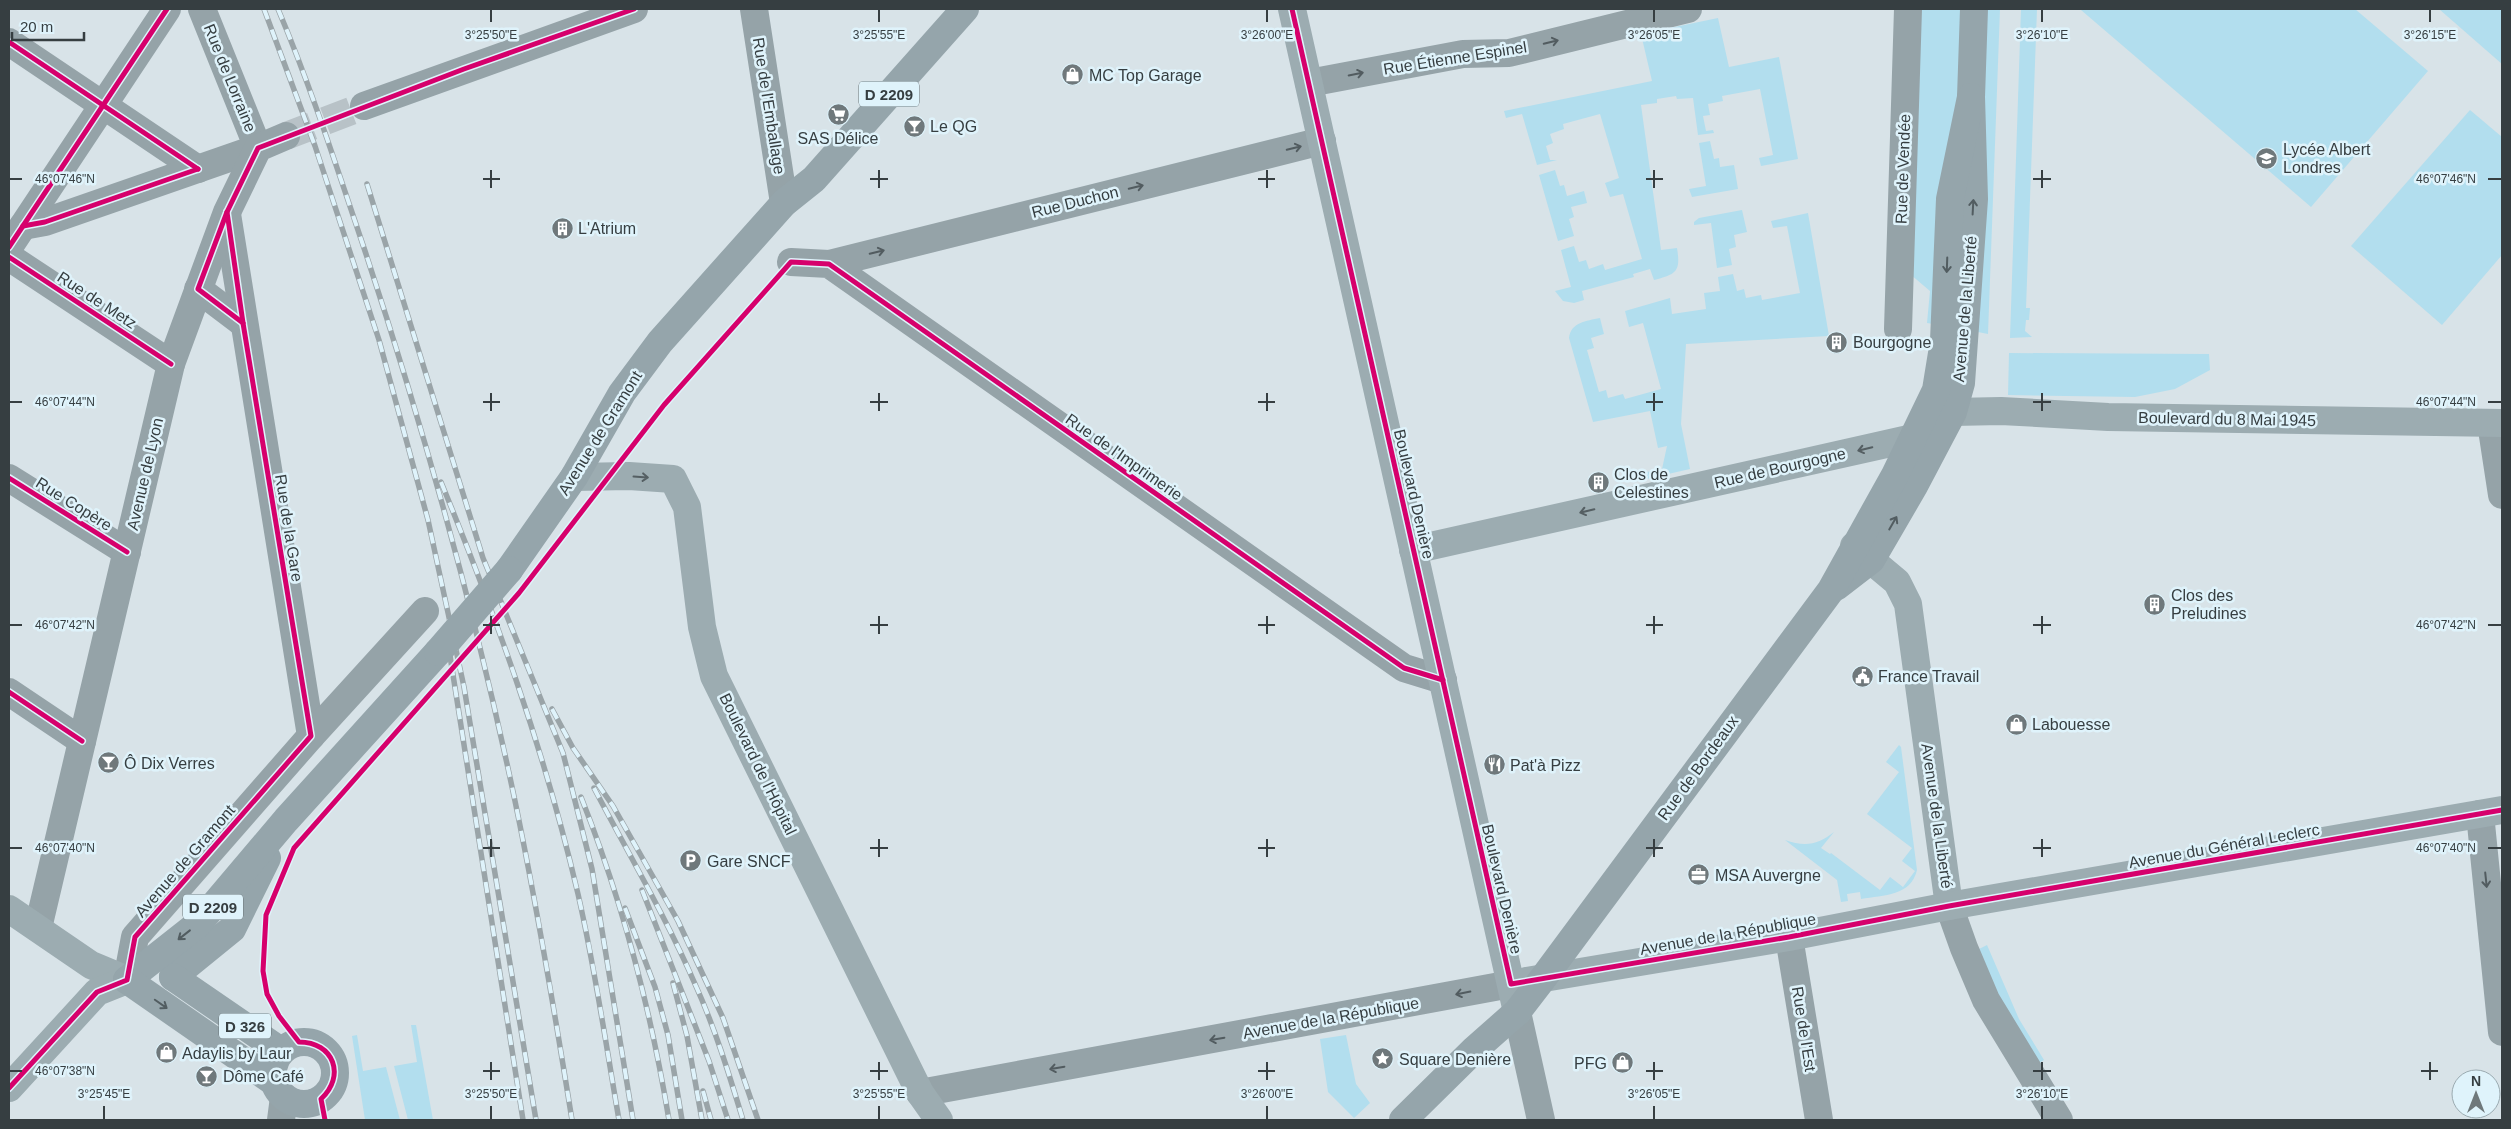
<svg xmlns="http://www.w3.org/2000/svg" width="2511" height="1129" viewBox="0 0 2511 1129" font-family="Arial,sans-serif">
	<rect width="100%" height="100%" fill="#d8e3e8"/>
	<g fill="#b2deee">
		<path d="M1919 9H1961L1958 103 1940 325 1927 323 1930 291 1910 274Z"/>
		<path d="M1985 9H2000L1988 334 1973 331Z"/>
		<path d="M2021 9H2037L2026 308H2030L2029 320H2026L2025 331 2032 337 2010 338Z"/>
		<path d="M2082 9H2355L2428 71 2311 207 2081 10Z"/>
		<path d="M2439 9H2502V64Z"/>
		<path d="M1718 18 1729 67 1779 57 1798 159 1761 166 1759 158 1773 155 1760 89 1722 96 1723 101 1708 104 1710 115 1703 116 1706 131 1713 130 1714 133 1698 135 1693 98 1677 99 1676 96 1657 99V103L1641 105 1661 250 1677 248C1681 272 1676 274 1654 280L1650 269 1633 274 1634 277 1582 291 1584 300 1574 303 1563 301 1555 291 1571 287 1561 250 1574 246 1579 262 1586 260 1589 269 1603 264 1605 270 1642 259 1623 194 1610 197 1605 183 1619 178 1600 114 1563 124 1564 129 1550 134 1553 143 1546 146 1550 160H1557L1537 165 1522 114 1506 118 1504 111 1652 81 1641 34Z"/>
		<path d="M2470 110 2502 137V255L2442 325 2351 246Z"/>
		<path d="M1710 141 1714 159 1719 158 1720 167 1734 165 1738 189 1692 197 1689 189 1706 186 1699 143Z"/>
		<path d="M1555 170 1560 186 1564 185 1567 196 1584 191 1587 203 1571 207 1574 217 1569 219 1574 236 1558 241 1539 175Z"/>
		<path d="M1742 210 1747 232 1734 235 1736 247 1729 249 1732 265 1717 268 1711 223 1694 225V222L1699 218Z"/>
		<path d="M1808 213 1829 336 1686 344 1681 424 1690 469 1633 482 1632 475 1662 469 1667 446 1658 448 1650 411 1593 422 1569 338C1571 322 1586 321 1600 318L1604 334 1591 338 1594 348 1587 350 1599 392 1606 390 1608 398 1623 394 1625 399 1661 389 1643 323 1629 327 1625 311 1670 298 1672 314 1706 309 1704 293 1720 291 1718 277 1733 274 1737 291 1744 289 1746 298 1761 295 1762 300 1800 293 1787 226 1773 228 1771 221Z"/>
		<path d="M2009 353 2209 354 2210 370 2175 389 2135 397 2008 395Z"/>
		<path d="M1899 745 1901 747 1917 870C1911 896 1884 895 1861 899L1860 892 1847 894 1848 901 1841 902 1837 880 1785 840C1805 847 1818 845 1834 832L1821 848 1830 854 1831 853 1880 890 1890 877 1903 887 1915 871 1902 861 1912 848 1867 814 1899 772 1886 762Z"/>
		<path d="M1987 945 2019 1019 2044 1060 2036 1065 2012 1024 1977 950Z"/>
		<path d="M411 1025H416L433 1120H408L394 1066 417 1062Z"/>
		<path d="M357 1035 363 1071 386 1067 400 1120H365L352 1036Z"/>
		<path d="M1346 1035 1356 1084 1370 1103 1354 1118 1328 1092 1320 1039Z"/>
	</g>
	<g fill="none" stroke-linecap="round" stroke-linejoin="round">
		<path stroke="#b8c2c7" stroke-width="28" stroke-dasharray="28 14" stroke-linecap="butt" d="M286 136 364 106"/>
		<g stroke="#95a3a8" stroke-width="28">
			<path d="M754 9 784 203"/>
			<path d="M9 42 198 169"/>
			<path d="M1309 83 1463 54 1509 53 1688 9"/>
			<path d="M364 106 634 9"/>
			<path d="M227 214 311 736"/>
			<path d="M23 226 45 222 258 148 202 9"/>
			<path d="M9 247 167 9"/>
			<path d="M9 257 171 364"/>
			<path d="M791 262 829 264 1404 668 1443 680"/>
			<path d="M829 264 1322 141"/>
			<path d="M198 289 243 323"/>
			<path d="M1898 329 1908 9"/>
			<path d="M2491 423 2502 495"/>
			<path d="M9 478 127 552"/>
			<path d="M9 692 82 741"/>
			<path d="M2480 814 2502 1032"/>
			<path d="M1949 906 1964 948 1986 1000 2059 1120"/>
			<path d="M38 928 171 364 227 212 258 148 286 136"/>
			<path d="M1789 937 1819 1120"/>
			<path d="M127 980 135 937 311 736 425 611"/>
			<path d="M1517 1012 1541 1120"/>
			<path d="M920 1093 1511 984"/>
			<path d="M281 1120 284 1097"/>
		</g>
		<g stroke="#9cacb1" stroke-width="28">
			<path d="M1292 9 1517 1012"/>
			<path d="M1953 412 2001 411 2108 417 2502 423"/>
			<path d="M574 477 629 476 673 479 687 507 702 627 714 676 920 1093 939 1120"/>
			<path d="M1854 546 1897 582 1908 604 1949 906"/>
			<path d="M1413 550 1913 438 1929 428"/>
			<path d="M9 909 91 965 127 980"/>
			<path d="M1526 981 1789 937 1949 906 2502 810"/>
			<path d="M9 1088 97 992 127 980"/>
		</g>
		<g stroke="#95a5ab" stroke-width="28">
			<path d="M509 570 574 477 622 393 660 342 784 203 814 179 965 9"/>
			<path d="M1836 587 1871 560 1914 486 1953 412 1961 383 1974 199 1971 97 1974 9"/>
			<path d="M173 977 232 929 267 858"/>
			<path d="M173 977 281 1051"/>
			<path d="M127 980 198 924 286 820 438 652"/>
			<path d="M127 980 274 1082"/>
			<circle cx="304" cy="1073" r="31"/>
			<path d="M1403 1120 1474 1050 1517 1012 1544 977 1831 590 1895 475 1936 390 1944 341 1950 199 1971 97"/>
		</g>
		<defs>
			<g id="rail">
				<path d="M264 9 315 146 379 340 428 520 464 687 536 1120"/>
				<path d="M278 9C311 87 337 168 364 248 424 429 476 615 515 801 537 907 555 1014 572 1120"/>
				<path d="M367 184 483 558 563 753 592 869 633 1120"/>
				<path d="M441 482C496 616 545 752 578 894 595 968 606 1045 619 1120"/>
				<path d="M448 643 523 1120"/>
				<path d="M552 709 573 748 613 806 678 921 723 1018 758 1120"/>
				<path d="M594 788C628 853 666 917 695 984 715 1028 729 1074 743 1120"/>
				<path d="M581 797C622 900 651 1011 669 1120"/>
				<path d="M642 890 709 1061 728 1120"/>
				<path d="M625 908 655 987 668 1035 682 1120"/>
				<path d="M673 983 687 1036 702 1120"/>
				<path d="M703 1091 711 1120"/>
			</g>
		</defs>
		<use href="#rail" stroke="#9aa4a8" stroke-width="5.5"/>
		<use href="#rail" stroke="#dff3fb" stroke-width="4" stroke-dasharray="11" stroke-linecap="butt"/>
		<path stroke="#95a5ab" stroke-width="28" d="M438 652 509 570"/>
		<defs>
			<g id="cycleway">
				<path d="M1292 9 1511 984 1789 937 1949 906 2502 810"/>
				<path d="M9 42 198 169"/>
				<path d="M23 226 45 222 198 169"/>
				<path d="M9 247 167 9"/>
				<path d="M9 257 171 364"/>
				<path d="M243 323 198 289 227 212 258 148 464 69 634 9"/>
				<path d="M9 478 127 552"/>
				<path d="M9 692 82 741"/>
				<path d="M9 1088 97 992 127 980 135 937 311 736 243 323 227 212"/>
				<path d="M325 1120 321 1099C346 1076 334 1042 299 1042L279 1016 267 994 263 971 266 915 294 848 519 593 664 405 791 262 829 264 1404 668 1443 680"/>
			</g>
		</defs>
		<use href="#cycleway" stroke="#dff3fb" stroke-width="8"/>
		<use href="#cycleway" stroke="#d6006c" stroke-width="5"/>
	</g>
	<defs><path id="oneway-shaft" d="M-6 0H5M1.5-3L5.5 0L1.5 3" fill="none" stroke-width="1.6" stroke-linecap="round" stroke-linejoin="round" transform="scale(1.25)"/></defs>
	<g stroke="#525c60">
		<use href="#oneway-shaft" transform="translate(1551 42) rotate(-14)"/>
		<use href="#oneway-shaft" transform="translate(1356 74) rotate(-11)"/>
		<use href="#oneway-shaft" transform="translate(1294 148) rotate(-14)"/>
		<use href="#oneway-shaft" transform="translate(1136 187) rotate(-14)"/>
		<use href="#oneway-shaft" transform="translate(877 252) rotate(-14)"/>
		<use href="#oneway-shaft" transform="translate(2486 880) rotate(84)"/>
		<use href="#oneway-shaft" transform="translate(1463 993) rotate(169)"/>
		<use href="#oneway-shaft" transform="translate(1217 1039) rotate(170)"/>
		<use href="#oneway-shaft" transform="translate(1057 1068) rotate(170)"/>
	</g>
	<g stroke="#525d61">
		<use href="#oneway-shaft" transform="translate(1973 207) rotate(-87)"/>
		<use href="#oneway-shaft" transform="translate(1947 265) rotate(92)"/>
		<use href="#oneway-shaft" transform="translate(1893 523) rotate(-60)"/>
		<use href="#oneway-shaft" transform="translate(184 935) rotate(142)"/>
		<use href="#oneway-shaft" transform="translate(161 1004) rotate(35)"/>
	</g>
	<g stroke="#555f63">
		<use href="#oneway-shaft" transform="translate(1865 449) rotate(167)"/>
		<use href="#oneway-shaft" transform="translate(641 477) rotate(4)"/>
		<use href="#oneway-shaft" transform="translate(1587 511) rotate(167)"/>
	</g>
	<path fill="none" stroke="#363e41" stroke-width="2" d="M491 10V22M879 10V22M1267 10V22M1654 10V22M2042 10V22M2430 10V22M491 170V188M879 170V188M1267 170V188M1654 170V188M2042 170V188M10 179H22M483 179H500M870 179H888M1258 179H1275M1646 179H1663M2033 179H2051M2488 179H2501M491 393V411M879 393V411M1267 393V411M1654 393V411M2042 393V411M10 402H22M483 402H500M870 402H888M1258 402H1275M1646 402H1663M2033 402H2051M2488 402H2501M491 616V634M879 616V634M1267 616V634M1654 616V634M2042 616V634M10 625H22M483 625H500M870 625H888M1258 625H1275M1646 625H1663M2033 625H2051M2488 625H2501M491 839V857M879 839V857M1267 839V857M1654 839V857M2042 839V857M10 848H22M483 848H500M870 848H888M1258 848H1275M1646 848H1663M2033 848H2051M2488 848H2501M491 1062V1080M879 1062V1080M1267 1062V1080M1654 1062V1080M2042 1062V1080M2430 1062V1080M10 1071H22M483 1071H500M870 1071H888M1258 1071H1275M1646 1071H1663M2033 1071H2051M2421 1071H2438M104 1106V1119M491 1106V1119M879 1106V1119M1267 1106V1119M1654 1106V1119M2042 1106V1119"/>
	<defs>
		<symbol id="shop-disc" viewBox="-11 -11 22 22"><circle r="9.5" fill="#6f787b" stroke="#dff3fb"/><path d="M-5-2.5h2.3a2.7 3.5 0 0 1 5.4 0H5L5.5 6h-11ZM-1.5-2.5h3a1.5 2.3 0 0 0-3 0Z" fill="#fff"/></symbol>
		<symbol id="supermarket-disc" viewBox="-11 -11 22 22"><circle r="9.5" fill="#6f787b" stroke="#dff3fb"/><path d="M-6-5.5h2.5l.6 2H6L4.5 2H-2.5L-4.4-4H-6ZM-1.5 3.2a1.3 1.3 0 1 0 .1 0ZM3 3.2a1.3 1.3 0 1 0 .1 0Z" fill="#fff"/></symbol>
		<symbol id="bar-disc" viewBox="-11 -11 22 22"><circle r="9.5" fill="#6f787b" stroke="#dff3fb"/><path d="M-6-5H6L.8 .8V4.5H3.5V6h-7V4.5H-.8V.8Z" fill="#fff"/></symbol>
		<symbol id="school-disc" viewBox="-11 -11 22 22"><circle r="9.5" fill="#6f787b" stroke="#dff3fb"/><path d="M0-5L7-2L0 1L-7-2ZM-4 1L0 2.5L4 1V4Q0 6-4 4Z" fill="#fff"/></symbol>
		<symbol id="building-disc" viewBox="-11 -11 22 22"><circle r="9.5" fill="#6f787b" stroke="#dff3fb"/><path d="M-4-6H4V6H1V3H-1V6H-4ZM-2.5-4.3h1.7v1.8h-1.7ZM.8-4.3h1.7v1.8H.8ZM-2.5-1h1.7V.8h-1.7ZM.8-1h1.7V.8H.8Z" fill="#fff"/></symbol>
		<symbol id="civic-disc" viewBox="-11 -11 22 22"><circle r="9.5" fill="#6f787b" stroke="#dff3fb"/><path d="M-.6-6.5H3V-4.5H.6V-3L4-1V1h2V6H-6V1h2V-1L-.6-3ZM-1.2 2.5V6h2.4V2.5Z" fill="#fff"/></symbol>
		<symbol id="restaurant-disc" viewBox="-11 -11 22 22"><circle r="9.5" fill="#6f787b" stroke="#dff3fb"/><path d="M-5-6h1v4h1v-4h1v4h1v-4h1v5L-1.5 .5V6h-2V.5L-5-1ZM5-6V6H3V1.5H1.5Q1.5-4 5-6Z" fill="#fff"/></symbol>
		<symbol id="parking-disc" viewBox="-11 -11 22 22"><circle r="9.5" fill="#6f787b" stroke="#dff3fb"/><path d="M-3.5-5.5H1a3.5 3.5 0 0 1 0 7H-1V5.5H-3.5ZM-1-3.4V-.6H.8a1.4 1.4 0 0 0 0-2.8Z" fill="#fff"/></symbol>
		<symbol id="office-disc" viewBox="-11 -11 22 22"><circle r="9.5" fill="#6f787b" stroke="#dff3fb"/><path d="M-6-3h4V-5.5h4V-3h4V5H-6ZM-1-4.5V-3h2v-1.5ZM-6 0V1H6V0Z" fill="#fff"/></symbol>
		<symbol id="sight-disc" viewBox="-11 -11 22 22"><circle r="9.5" fill="#6f787b" stroke="#dff3fb"/><path d="M0-6L1.8-2.2L6-1.7L2.9 1.2L3.7 5.4L0 3.3L-3.7 5.4L-2.9 1.2L-6-1.7L-1.8-2.2Z" fill="#fff"/></symbol>
	</defs>
	<g fill-rule="evenodd">
		<use href="#shop-disc" x="1060" y="62" width="25" height="25"/>
		<use href="#supermarket-disc" x="826" y="102" width="25" height="25"/>
		<use href="#bar-disc" x="902" y="114" width="25" height="25"/>
		<use href="#school-disc" x="2254" y="146" width="25" height="25"/>
		<use href="#building-disc" x="550" y="216" width="25" height="25"/>
		<use href="#building-disc" x="1824" y="330" width="25" height="25"/>
		<use href="#building-disc" x="1586" y="470" width="25" height="25"/>
		<use href="#building-disc" x="2142" y="592" width="25" height="25"/>
		<use href="#civic-disc" x="1850" y="664" width="25" height="25"/>
		<use href="#shop-disc" x="2004" y="712" width="25" height="25"/>
		<use href="#bar-disc" x="96" y="750" width="25" height="25"/>
		<use href="#restaurant-disc" x="1482" y="752" width="25" height="25"/>
		<use href="#parking-disc" x="678" y="848" width="25" height="25"/>
		<use href="#office-disc" x="1686" y="862" width="25" height="25"/>
		<use href="#shop-disc" x="154" y="1040" width="25" height="25"/>
		<use href="#sight-disc" x="1370" y="1046" width="25" height="25"/>
		<use href="#shop-disc" x="1610" y="1050" width="25" height="25"/>
		<use href="#bar-disc" x="194" y="1064" width="25" height="25"/>
	</g>
	<g text-anchor="middle" dominant-baseline="central" stroke-width="5" stroke-linejoin="round" paint-order="stroke">
		<g fill="#dff3fb" stroke="#697479" stroke-width="1">
			<rect x="859" y="81.5" width="60" height="25" rx="4"/>
			<rect x="183" y="894.5" width="60" height="25" rx="4"/>
			<rect x="219" y="1013.5" width="52" height="25" rx="4"/>
		</g>
		<g font-size="15" font-weight="bold" fill="#363e41">
			<text x="889" y="94">D 2209</text>
			<text x="213" y="907">D 2209</text>
			<text x="245" y="1026">D 326</text>
		</g>
		<g font-size="16" fill="#363e41" stroke="#dff3fb">
			<text transform="translate(1455 58) rotate(-9)">Rue Étienne Espinel</text>
			<text transform="translate(230 78) rotate(68)">Rue de Lorraine</text>
			<text transform="translate(769 106) rotate(81)">Rue de l'Emballage</text>
			<text transform="translate(1903 169) rotate(-88)">Rue de Vendée</text>
			<text transform="translate(1075 202) rotate(-14)">Rue Duchon</text>
			<text transform="translate(97 300) rotate(33)">Rue de Metz</text>
			<text transform="translate(1965 309) rotate(-85)">Avenue de la Liberté</text>
			<text transform="translate(2227 419) rotate(1)">Boulevard du 8 Mai 1945</text>
			<text transform="translate(600 433) rotate(-58)">Avenue de Gramont</text>
			<text transform="translate(1124 457) rotate(35)">Rue de l'Imprimerie</text>
			<text transform="translate(1780 468) rotate(-13)">Rue de Bourgogne</text>
			<text transform="translate(145 474) rotate(-77)">Avenue de Lyon</text>
			<text transform="translate(1414 494) rotate(77)">Boulevard Denière</text>
			<text transform="translate(74 504) rotate(32)">Rue Copère</text>
			<text transform="translate(289 528) rotate(81)">Rue de la Gare</text>
			<text transform="translate(758 764) rotate(64)">Boulevard de l'Hôpital</text>
			<text transform="translate(1698 768) rotate(-54)">Rue de Bordeaux</text>
			<text transform="translate(1937 816) rotate(82)">Avenue de la Liberté</text>
			<text transform="translate(2224 846) rotate(-10)">Avenue du Général Leclerc</text>
			<text transform="translate(185 861) rotate(-49)">Avenue de Gramont</text>
			<text transform="translate(1502 889) rotate(77)">Boulevard Denière</text>
			<text transform="translate(1728 934) rotate(-10)">Avenue de la République</text>
			<text transform="translate(1331 1018) rotate(-10)">Avenue de la République</text>
			<text transform="translate(1804 1029) rotate(81)">Rue de l'Est</text>
		</g>
		<g font-size="16" fill="#363e41" stroke="#dff3fb" text-anchor="start">
			<text x="1089" y="75">MC Top Garage</text>
			<text x="930" y="126">Le QG</text>
			<text x="838" y="138" text-anchor="middle">SAS Délice</text>
			<text x="2283" y="149">Lycée Albert<tspan x="2283" dy="18">Londres</tspan></text>
			<text x="578" y="228">L'Atrium</text>
			<text x="1853" y="342">Bourgogne</text>
			<text x="1614" y="474">Clos de<tspan x="1614" dy="18">Celestines</tspan></text>
			<text x="2171" y="595">Clos des<tspan x="2171" dy="18">Preludines</tspan></text>
			<text x="1878" y="676">France Travail</text>
			<text x="2032" y="724">Labouesse</text>
			<text x="124" y="763">Ô Dix Verres</text>
			<text x="1510" y="765">Pat'à Pizz</text>
			<text x="707" y="861">Gare SNCF</text>
			<text x="1715" y="875">MSA Auvergne</text>
			<text x="182" y="1053">Adaylis by Laur</text>
			<text x="1399" y="1059">Square Denière</text>
			<text x="1607" y="1063" text-anchor="end">PFG</text>
			<text x="223" y="1076">Dôme Café</text>
		</g>
	</g>
	<g font-size="12" text-anchor="middle" fill="#363e41" stroke="#dff3fb" stroke-width="5" stroke-linejoin="round" paint-order="stroke">
		<text x="491" y="39">3°25'50"E</text>
		<text x="879" y="39">3°25'55"E</text>
		<text x="1267" y="39">3°26'00"E</text>
		<text x="1654" y="39">3°26'05"E</text>
		<text x="2042" y="39">3°26'10"E</text>
		<text x="2430" y="39">3°26'15"E</text>
		<text x="65" y="183">46°07'46"N</text>
		<text x="2446" y="183">46°07'46"N</text>
		<text x="65" y="406">46°07'44"N</text>
		<text x="2446" y="406">46°07'44"N</text>
		<text x="65" y="629">46°07'42"N</text>
		<text x="2446" y="629">46°07'42"N</text>
		<text x="65" y="852">46°07'40"N</text>
		<text x="2446" y="852">46°07'40"N</text>
		<text x="65" y="1075">46°07'38"N</text>
		<text x="104" y="1098">3°25'45"E</text>
		<text x="491" y="1098">3°25'50"E</text>
		<text x="879" y="1098">3°25'55"E</text>
		<text x="1267" y="1098">3°26'00"E</text>
		<text x="1654" y="1098">3°26'05"E</text>
		<text x="2042" y="1098">3°26'10"E</text>
	</g>
	<rect width="2511" height="1129" fill="none" stroke="#363e41" stroke-width="20"/>
	<g transform="translate(2476 1094)"><circle r="24" fill="#dff3fb" stroke="#9babb1"/>
	<path d="M0-4L9 19L0 12L-9 19Z" fill="#6f787b"/>
	<text y="-8" font-size="14" font-weight="bold" text-anchor="middle" fill="#363e41">N</text>
	</g>
	<path d="M12 32v8h72v-8" fill="none" stroke="#363e41" stroke-width="2.5"/>
	<text x="20" y="32" font-size="15" fill="#363e41" stroke="#dff3fb" stroke-width="4" paint-order="stroke">20 m</text>
</svg>
